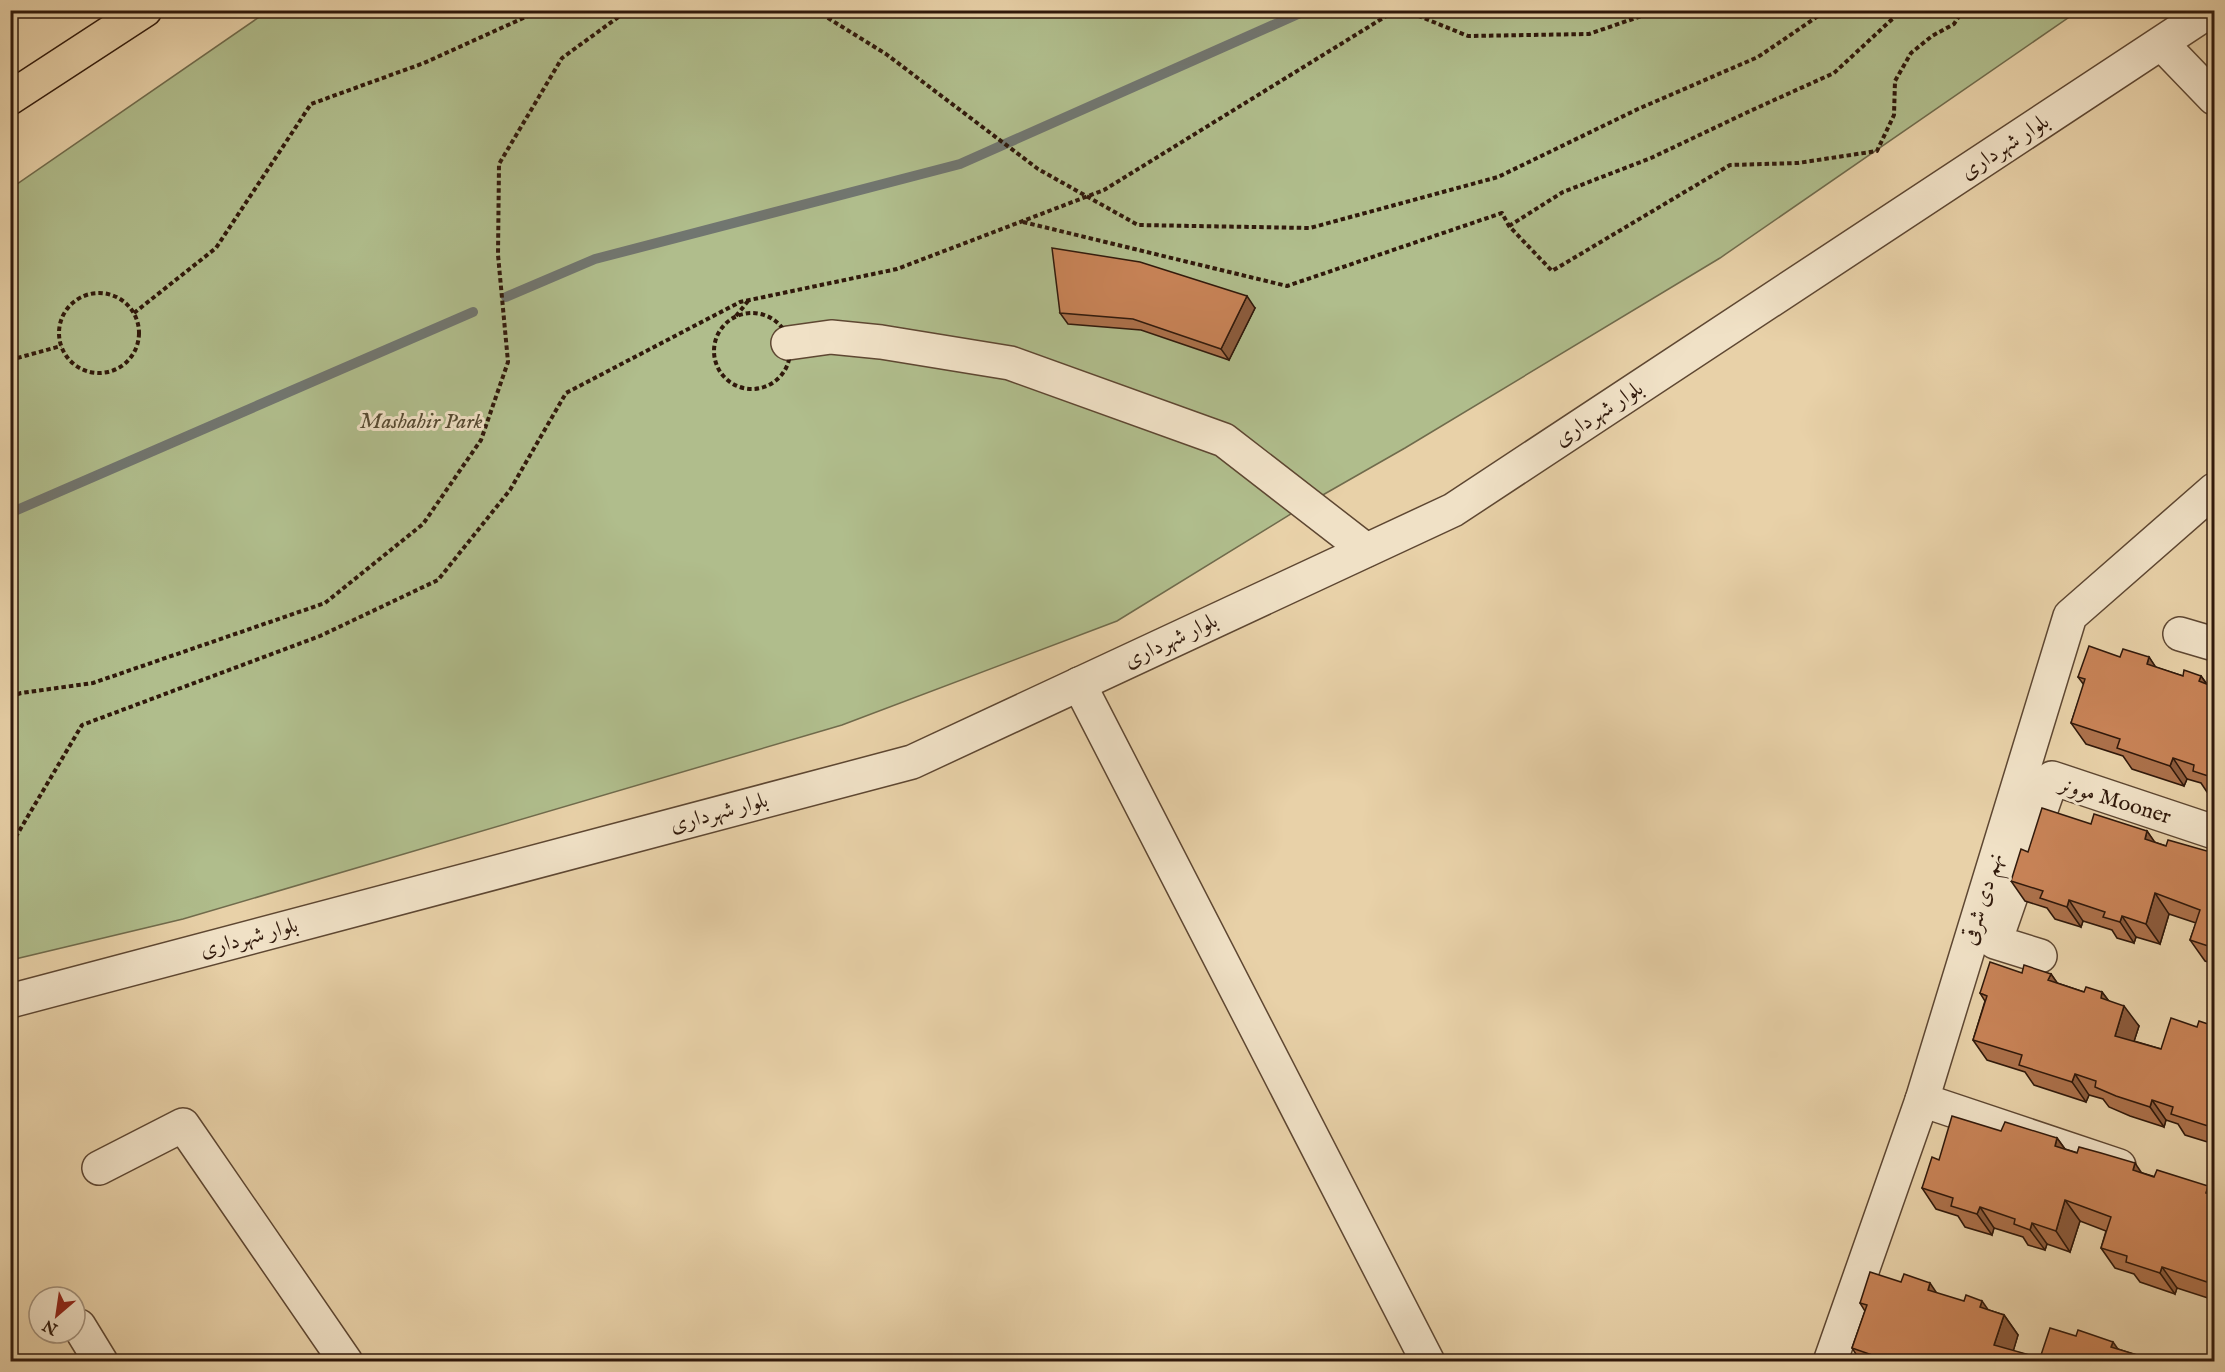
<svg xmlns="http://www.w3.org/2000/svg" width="2225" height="1372" viewBox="0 0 2225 1372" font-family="'IM FELL English',Amiri,serif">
	<rect width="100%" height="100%" fill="#e8d1a8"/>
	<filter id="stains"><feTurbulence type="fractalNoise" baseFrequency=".00333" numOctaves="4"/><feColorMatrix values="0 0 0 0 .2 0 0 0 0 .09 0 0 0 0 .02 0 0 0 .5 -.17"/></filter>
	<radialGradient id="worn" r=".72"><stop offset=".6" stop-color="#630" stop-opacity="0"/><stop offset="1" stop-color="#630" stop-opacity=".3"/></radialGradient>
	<path fill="#b0bd8c" stroke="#706b4c" stroke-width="1.5" d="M268 11H2078L1720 258 1405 448 1307 504 1117 621 842 725 183 919 11 960 10 189Z"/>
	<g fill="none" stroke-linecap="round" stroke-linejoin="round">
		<g stroke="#717670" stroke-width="10">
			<path d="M506 297 595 259 960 164 1307 10"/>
			<path d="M10 513 473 312"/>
		</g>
		<defs>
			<g id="minor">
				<path d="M2162 44 2214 98"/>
				<path d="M788 343 831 337 881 342 1010 363 1224 440 1366 550"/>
				<path d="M2180 634 2214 644"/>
				<path d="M1079 684 1428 1362"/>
				<path d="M2040 956 1995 942 2052 778 2214 832"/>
				<path d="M10 1001 912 762 1453 510 2211 10"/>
				<path d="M1922 1100 2119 1166"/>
				<path d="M99 1168 183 1125 346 1362"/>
				<path d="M79 1326 101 1362"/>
				<path d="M1830 1362 1922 1100 2070 616 2214 490"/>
			</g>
			<path id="major" d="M10 98 145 10"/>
		</defs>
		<use href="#minor" stroke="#5e4732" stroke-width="36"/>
		<use href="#major" stroke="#30190b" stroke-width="36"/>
		<g stroke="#30190b" stroke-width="4" stroke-dasharray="4.5 3" stroke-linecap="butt">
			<path d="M815 10 886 54 1038 169 1138 225 1310 228 1498 177 1638 109 1758 57 1827 10"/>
			<path d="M1404 10 1468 36 1589 34 1659 10"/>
			<path d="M1023 222 1287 286 1502 213 1509 226 1552 271 1730 165 1798 163 1877 151 1894 115 1895 81 1911 53 1932 36 1954 24 1963 10"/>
			<path d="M1509 226 1563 192 1651 158 1750 111 1834 73 1902 10"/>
			<circle cx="99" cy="333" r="40"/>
			<path d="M134 313 216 248 311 104 424 63 541 10"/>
			<circle cx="752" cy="351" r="38"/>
			<path d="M736 316 748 301"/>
			<path d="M10 360 61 346"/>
			<path d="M10 697 21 693 93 683 325 603 423 524 481 440 508 362 498 255 499 164 562 58 628 10"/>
			<path d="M10 842 15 838 82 725 320 636 438 580 510 490 566 393 740 302 897 269 1104 190 1396 10"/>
		</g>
		<use href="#minor" stroke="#f0e1c6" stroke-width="33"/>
		<use href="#major" stroke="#e8d1a8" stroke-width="33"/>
	</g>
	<g fill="#ac714b" stroke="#30190b" stroke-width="1.5">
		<path d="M1255 308 1229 360 1141 330 1068 324 1060 313Z"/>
		<path d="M2120 657H2149L2155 667 2183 676H2201L2207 684 2214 687V794L2207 792 2201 783 2187 779 2184 786 2132 769 2123 756 2086 744 2071 723 2084 685 2078 677Z"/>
		<path d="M2091 824 2147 831 2154 842 2166 846 2214 853V964L2205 961 2190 940 2196 923 2169 914 2160 944 2136 937 2134 943 2117 938 2112 930 2083 921 2081 927 2055 919 2047 908 2025 901 2011 881 2028 852Z"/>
		<path d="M2022 973 2051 974 2057 983 2084 992H2102L2108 1000 2139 1026 2134 1041 2161 1049 2197 1027 2214 1026V1144L2185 1135 2178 1124 2166 1120 2164 1127 2130 1116 2109 1107 2103 1099 2089 1095 2086 1102 2034 1085 2025 1072 1987 1060 1973 1040 1985 1001 1980 993Z"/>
		<path d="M2001 1131 2057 1138 2065 1149 2214 1195V1300L2177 1288 2175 1294 2140 1282 2134 1274 2115 1268 2101 1248 2106 1231 2080 1221 2070 1252 2047 1244 2045 1250 2028 1245 2023 1237 1994 1228 1992 1235 1965 1227 1958 1216 1936 1209 1922 1188 1939 1160Z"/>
		<path d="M1901 1282 2004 1315 2018 1335 2013 1351 2040 1358 2118 1349 2157 1362H1861L1852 1348 1865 1311 1860 1303Z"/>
	</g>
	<g fill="#8c5c3d" stroke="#30190b" stroke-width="1.5">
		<path d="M1247 296 1255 308 1229 360 1221 349Z"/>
		<path d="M2149 657 2163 678 2147 664Z"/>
		<path d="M2201 676 2214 695 2199 681Z"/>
		<path d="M2173 758 2187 779 2184 786 2170 766Z"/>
		<path d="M2147 831 2161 851 2145 839Z"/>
		<path d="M2155 893 2169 914 2160 944 2146 924Z"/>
		<path d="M2069 900 2083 921 2081 927 2067 907Z"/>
		<path d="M2122 916 2136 937 2134 943 2120 922Z"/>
		<path d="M2051 974 2065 994 2048 980Z"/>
		<path d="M2102 992 2117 1012 2101 998Z"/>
		<path d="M2124 1006 2139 1026 2129 1057 2115 1036Z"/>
		<path d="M2075 1074 2089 1095 2086 1102 2072 1082Z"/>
		<path d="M2152 1100 2166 1120 2164 1127 2150 1107Z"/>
		<path d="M2057 1138 2072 1159 2055 1146Z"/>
		<path d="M2135 1163 2149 1184 2133 1170Z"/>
		<path d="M2208 1186 2214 1195 2206 1193Z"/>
		<path d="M2065 1200 2080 1221 2070 1252 2056 1231Z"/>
		<path d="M1980 1207 1994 1228 1992 1235 1977 1214Z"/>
		<path d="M2032 1223 2047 1244 2045 1250 2030 1230Z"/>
		<path d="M2162 1267 2177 1288 2175 1294 2160 1273Z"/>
		<path d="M2210 1274 2214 1280V1293L2207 1282Z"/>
		<path d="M1930 1283 1944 1304 1928 1290Z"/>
		<path d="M1982 1301 1996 1321 1980 1307Z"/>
		<path d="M2004 1315 2018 1335 2010 1362 1994 1345Z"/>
		<path d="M2113 1342 2127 1362 2111 1347Z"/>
	</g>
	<g fill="#c88357" stroke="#30190b" stroke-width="1.5">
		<path d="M1052 248 1140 262 1247 296 1221 349 1133 319 1060 313Z"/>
		<path d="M2089 646 2120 657 2123 649 2149 657 2147 664 2183 676 2184 670 2201 676 2199 681 2214 687V715L2213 720H2214V778L2193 771 2194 765 2173 758 2170 766 2117 748 2120 739 2071 723 2085 679 2078 677Z"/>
		<path d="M2042 808 2091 824 2094 814 2147 831 2145 839 2166 846 2168 840 2214 853V948L2190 940 2200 910 2155 893 2146 924 2122 916 2120 922 2103 917 2105 912 2069 900 2067 907 2040 898 2043 891 2011 881 2021 849 2028 852Z"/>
		<path d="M1990 962 2022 973 2024 965 2051 974 2048 980 2084 992 2086 987 2102 992 2101 998 2124 1006 2115 1036 2161 1049 2171 1018 2197 1027 2199 1021 2214 1026V1128L2171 1114 2173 1107 2152 1100 2150 1107 2116 1096 2095 1087 2096 1081 2075 1074 2072 1082 2019 1065 2022 1055 1973 1040 1987 996 1980 993Z"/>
		<path d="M1952 1116 2001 1131 2005 1122 2057 1138 2055 1146 2077 1153 2079 1147 2101 1153 2135 1163 2133 1170 2154 1177 2157 1170 2208 1186 2206 1193 2214 1195V1275L2210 1274 2207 1282 2162 1267 2160 1273 2126 1262 2127 1256 2101 1248 2111 1217 2065 1200 2056 1231 2032 1223 2030 1230 2014 1224 2015 1219 1980 1207 1977 1214 1951 1206 1953 1198 1922 1188 1932 1157 1939 1160Z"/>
		<path d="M1870 1272 1901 1282 1904 1274 1930 1283 1928 1290 1964 1301 1966 1295 1982 1301 1980 1307 2004 1315 1994 1345 2040 1358 2050 1328 2076 1336 2078 1330 2113 1342 2111 1347 2157 1361 1892 1362 1852 1348 1867 1305 1860 1303Z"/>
	</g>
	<g text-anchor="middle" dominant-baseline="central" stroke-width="6" stroke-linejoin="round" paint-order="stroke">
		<g font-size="22" fill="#30190b" stroke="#f0e1c6">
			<text transform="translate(2005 147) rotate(-33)">بلوار شهرداری</text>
			<text transform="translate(1599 414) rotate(-33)">بلوار شهرداری</text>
			<text transform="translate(1171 641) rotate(-25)">بلوار شهرداری</text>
			<text transform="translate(2115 801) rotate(17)">موونر Mooner</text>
			<text transform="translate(719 813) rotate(-15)">بلوار شهرداری</text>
			<text transform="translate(1983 899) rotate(-73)">نهم دی شرقی</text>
			<text transform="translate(249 938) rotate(-15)">بلوار شهرداری</text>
		</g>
		<g font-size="22" font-style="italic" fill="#564a32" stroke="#f0e1c6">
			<text x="421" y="422">Mashahir Park</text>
		</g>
	</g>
	<rect width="2225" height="1372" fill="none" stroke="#e8d1a8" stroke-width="36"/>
	<rect x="12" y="12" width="2201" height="1348" fill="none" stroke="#30190b" stroke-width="3"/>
	<rect x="18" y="18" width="2189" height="1336" fill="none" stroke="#30190b" stroke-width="1.5"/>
	<g transform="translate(57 1315) rotate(209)"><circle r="28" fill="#f0e1c6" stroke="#a3917b" stroke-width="1.5"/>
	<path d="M0-4.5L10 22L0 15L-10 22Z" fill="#8f2418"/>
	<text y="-9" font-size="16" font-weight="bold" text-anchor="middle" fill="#30190b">N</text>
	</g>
	<rect width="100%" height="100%" filter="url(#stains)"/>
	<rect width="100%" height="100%" fill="url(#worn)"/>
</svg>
